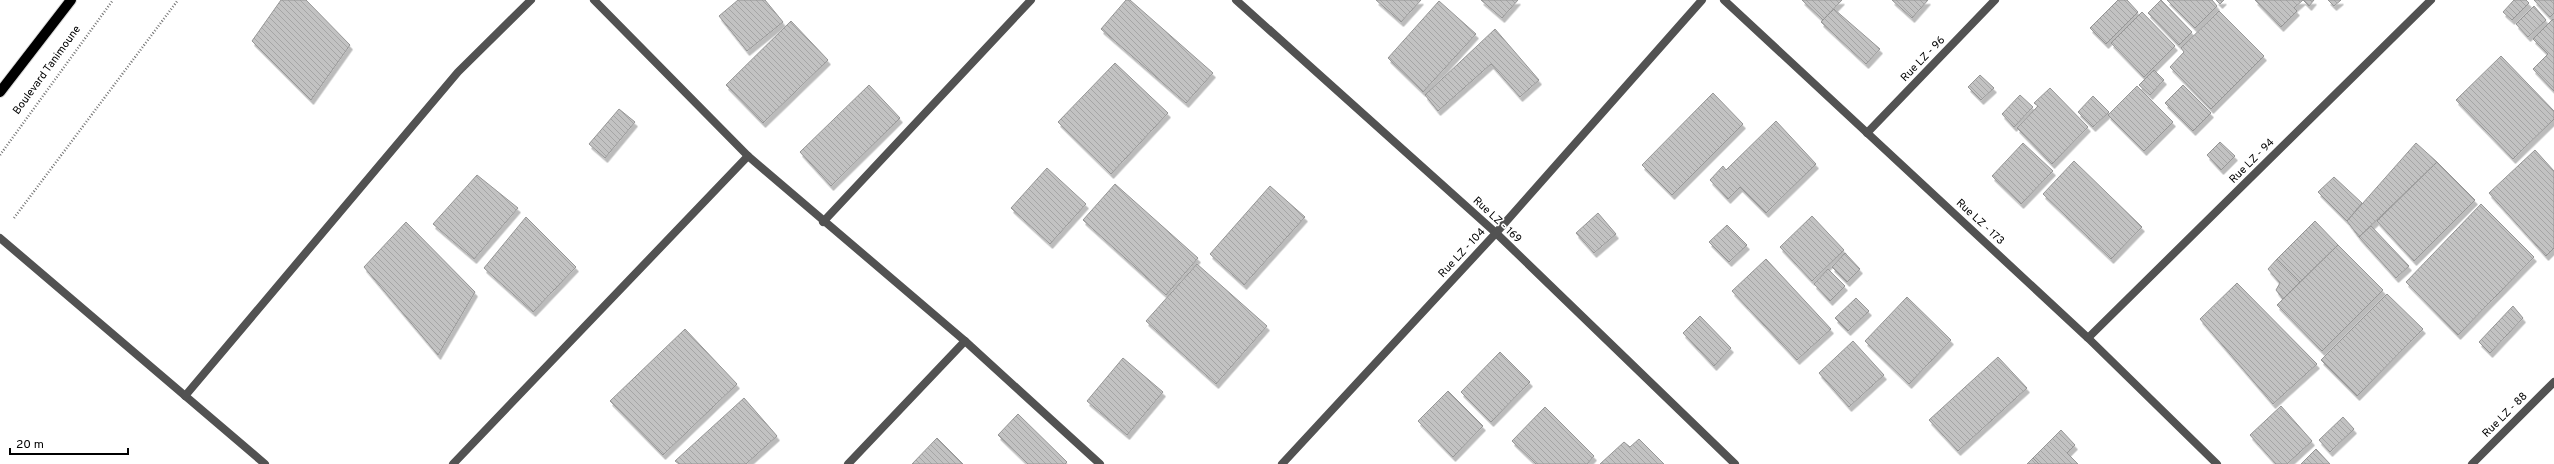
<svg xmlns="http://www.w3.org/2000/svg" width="2554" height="464" viewBox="0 0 2554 464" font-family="Overpass,sans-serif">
	<defs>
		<pattern id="building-back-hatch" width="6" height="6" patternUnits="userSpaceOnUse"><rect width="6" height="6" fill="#c2c2c2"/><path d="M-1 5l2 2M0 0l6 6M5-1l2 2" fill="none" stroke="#a5a5a5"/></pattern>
		<filter id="shadow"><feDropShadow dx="2.5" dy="4.5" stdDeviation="0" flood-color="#0004"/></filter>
	</defs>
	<rect width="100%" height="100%" fill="#fff"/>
	<g fill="url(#building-back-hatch)" stroke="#969696" filter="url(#shadow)">
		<path d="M281 0H306L350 45 311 100 252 41Z"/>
		<path d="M738 0H765L783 22 747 51 719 16Z"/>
		<path d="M1126 0H1130L1213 73 1186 103 1101 29Z"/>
		<path d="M1376 0H1421L1401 22Z"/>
		<path d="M1481 0H1518L1502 18Z"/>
		<path d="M1802 0H1842L1823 20Z"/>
		<path d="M1892 0H1928L1912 18Z"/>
		<path d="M2118 0H2127L2138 12 2106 44 2090 28Z"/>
		<path d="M2161 0 2192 32 2179 45 2148 13Z"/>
		<path d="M2167 0H2212L2217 6 2195 28Z"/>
		<path d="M2216 0H2224L2220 4Z"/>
		<path d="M2255 0H2303L2294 8 2297 11 2281 27Z"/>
		<path d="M2303 0H2314L2309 6Z"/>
		<path d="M2328 0H2341L2334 6Z"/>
		<path d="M2514 0H2526L2529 3 2512 20 2503 12Z"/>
		<path d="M2534 0H2554V13L2550 17Z"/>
		<path d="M1439 1 1476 34 1423 92 1388 58Z"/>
		<path d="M2534 6 2546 20 2528 37 2516 24Z"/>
		<path d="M1834 9 1880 49 1866 64 1821 22Z"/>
		<path d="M2219 11 2264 56 2211 109 2170 67 2184 52 2181 48Z"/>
		<path d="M2142 12 2175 46 2144 77 2111 43Z"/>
		<path d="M2553 19 2554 20V91L2533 69 2548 54 2533 39Z"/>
		<path d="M791 21 828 60 763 123 726 85Z"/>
		<path d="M1495 29 1539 80 1520 97 1491 64 1438 111 1425 95Z"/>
		<path d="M2501 56 2554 111V119L2513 159 2456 100Z"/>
		<path d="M1115 63 1168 113 1111 174 1058 122Z"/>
		<path d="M2154 70 2164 80 2150 95 2139 85Z"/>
		<path d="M1980 75 1994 88 1981 100 1968 87Z"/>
		<path d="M869 85 900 118 831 186 800 152Z"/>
		<path d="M2183 85 2211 113 2193 131 2165 103Z"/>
		<path d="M2137 86 2173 122 2144 151 2108 115Z"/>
		<path d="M2050 88 2088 127 2052 164 2017 128 2038 106 2034 103Z"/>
		<path d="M1713 93 1743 124 1672 195 1642 165Z"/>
		<path d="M2020 95 2033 107 2014 127 2002 114Z"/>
		<path d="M2093 96 2109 112 2093 127 2078 112Z"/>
		<path d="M619 109 635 122 605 158 589 144Z"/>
		<path d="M1776 121 1816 164 1766 213 1740 187 1728 199 1710 180 1723 166 1726 170Z"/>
		<path d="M2220 142 2235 156 2221 170 2207 155Z"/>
		<path d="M2023 143 2053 171 2021 204 1992 176Z"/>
		<path d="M2416 143 2437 162 2359 237 2347 221Z"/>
		<path d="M2535 150 2554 171V248L2546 256 2489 193Z"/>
		<path d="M2074 161 2142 227 2111 259 2043 194Z"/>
		<path d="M2437 162 2475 200 2414 261 2377 221Z"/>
		<path d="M1047 168 1086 204 1050 244 1011 208Z"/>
		<path d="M477 175 518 208 474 259 433 224Z"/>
		<path d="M2334 177 2362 203 2347 221 2318 192Z"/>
		<path d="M1115 184 1198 258 1166 295 1083 220Z"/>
		<path d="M1270 186 1305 217 1244 285 1210 254Z"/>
		<path d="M2481 204 2534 257 2458 335 2406 282Z"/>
		<path d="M1598 213 1616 234 1594 253 1576 233Z"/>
		<path d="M1812 216 1844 250 1812 281 1780 247Z"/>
		<path d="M526 217 576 267 533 312 484 268Z"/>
		<path d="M2315 221 2338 245 2300 282 2277 259Z"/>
		<path d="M406 222 475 292 438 355 364 267Z"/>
		<path d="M1727 225 1747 245 1729 262 1709 242Z"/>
		<path d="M2371 226 2409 266 2396 278 2359 237Z"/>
		<path d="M2338 245 2383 290 2322 351 2277 305Z"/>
		<path d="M1845 253 1860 269 1847 282 1832 267Z"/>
		<path d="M1766 259 1831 329 1797 360 1732 291Z"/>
		<path d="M2277 259 2300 282 2283 299 2276 290 2280 283 2268 269Z"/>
		<path d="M1197 264 1267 326 1216 384 1146 321Z"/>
		<path d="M1828 269 1845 286 1830 301 1814 284Z"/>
		<path d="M2237 283 2317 364 2273 404 2200 319Z"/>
		<path d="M2387 294 2423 329 2357 396 2321 360Z"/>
		<path d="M1907 297 1951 340 1909 384 1865 341Z"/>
		<path d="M1856 298 1869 311 1848 331 1835 318Z"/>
		<path d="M2513 306 2523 318 2490 353 2479 342Z"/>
		<path d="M1700 316 1731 348 1714 366 1683 333Z"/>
		<path d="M685 329 737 384 663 455 610 401Z"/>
		<path d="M1853 341 1884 375 1849 407 1819 373Z"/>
		<path d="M1500 352 1530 382 1491 422 1461 392Z"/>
		<path d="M1998 357 2027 388 1958 451 1929 420Z"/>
		<path d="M1123 358 1163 392 1127 435 1087 401Z"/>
		<path d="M1448 391 1483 426 1453 457 1418 421Z"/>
		<path d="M744 398 777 436 746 464H679L675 461Z"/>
		<path d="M2281 406 2312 441 2287 464H2276L2250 435Z"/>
		<path d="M1545 407 1594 456 1587 464H1536L1512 441Z"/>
		<path d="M1018 414 1067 462 1065 464H1028L998 435Z"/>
		<path d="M2343 417 2354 429 2330 452 2319 440Z"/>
		<path d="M2061 430 2075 445 2067 453 2078 464H2039L2033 458Z"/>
		<path d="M937 438 963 464H912Z"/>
		<path d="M1639 439 1664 464H1600L1624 442 1630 447Z"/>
		<path d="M2316 449 2330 464H2301Z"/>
		<path d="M2033 458 2039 464H2027Z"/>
	</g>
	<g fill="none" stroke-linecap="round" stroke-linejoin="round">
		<defs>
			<path id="primary" d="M0 92 71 0"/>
		</defs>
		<use href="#primary" stroke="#dbdbdb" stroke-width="12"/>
		<g stroke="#747474" stroke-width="2.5" stroke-dasharray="1 2" stroke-linecap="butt">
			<path d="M0 155 113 0"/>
			<path d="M14 218 178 0"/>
		</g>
		<g stroke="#525252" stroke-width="8">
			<path d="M594 0 748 156 965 341 1100 464"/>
			<path d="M1236 0 1496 233 1735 464"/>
			<path d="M1724 0 2088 338 2217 464"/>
			<path d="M1867 133 1995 0"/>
			<path d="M823 222 1031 0"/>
			<path d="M0 238 265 464"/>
			<path d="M2088 338 2431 0"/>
			<path d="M185 396 458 72 531 0"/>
			<path d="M453 464 748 156"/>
			<path d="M848 464 965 341"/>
			<path d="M1282 464 1496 233 1702 0"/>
			<path d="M2472 464 2554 382"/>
		</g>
		<use href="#primary" stroke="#000" stroke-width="10"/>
	</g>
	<g text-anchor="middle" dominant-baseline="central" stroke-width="3" stroke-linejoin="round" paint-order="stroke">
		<g font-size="11" fill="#000" stroke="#fff">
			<text transform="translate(1923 59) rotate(-46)">Rue LZ - 96</text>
			<text transform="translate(47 70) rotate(-54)">Boulevard Tanimoune</text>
			<text transform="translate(2252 161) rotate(-45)">Rue LZ - 94</text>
			<text transform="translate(1497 220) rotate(43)">Rue LZ - 169</text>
			<text transform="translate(1980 222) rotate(43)">Rue LZ - 173</text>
			<text transform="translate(1462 253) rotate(-47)">Rue LZ - 104</text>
			<text transform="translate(2505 415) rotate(-45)">Rue LZ - 88</text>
		</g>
	</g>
	<path d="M10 448v6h118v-6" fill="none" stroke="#000000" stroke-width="2"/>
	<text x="16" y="448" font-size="12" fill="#000000" stroke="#ffffff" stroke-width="3" paint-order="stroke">20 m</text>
</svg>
